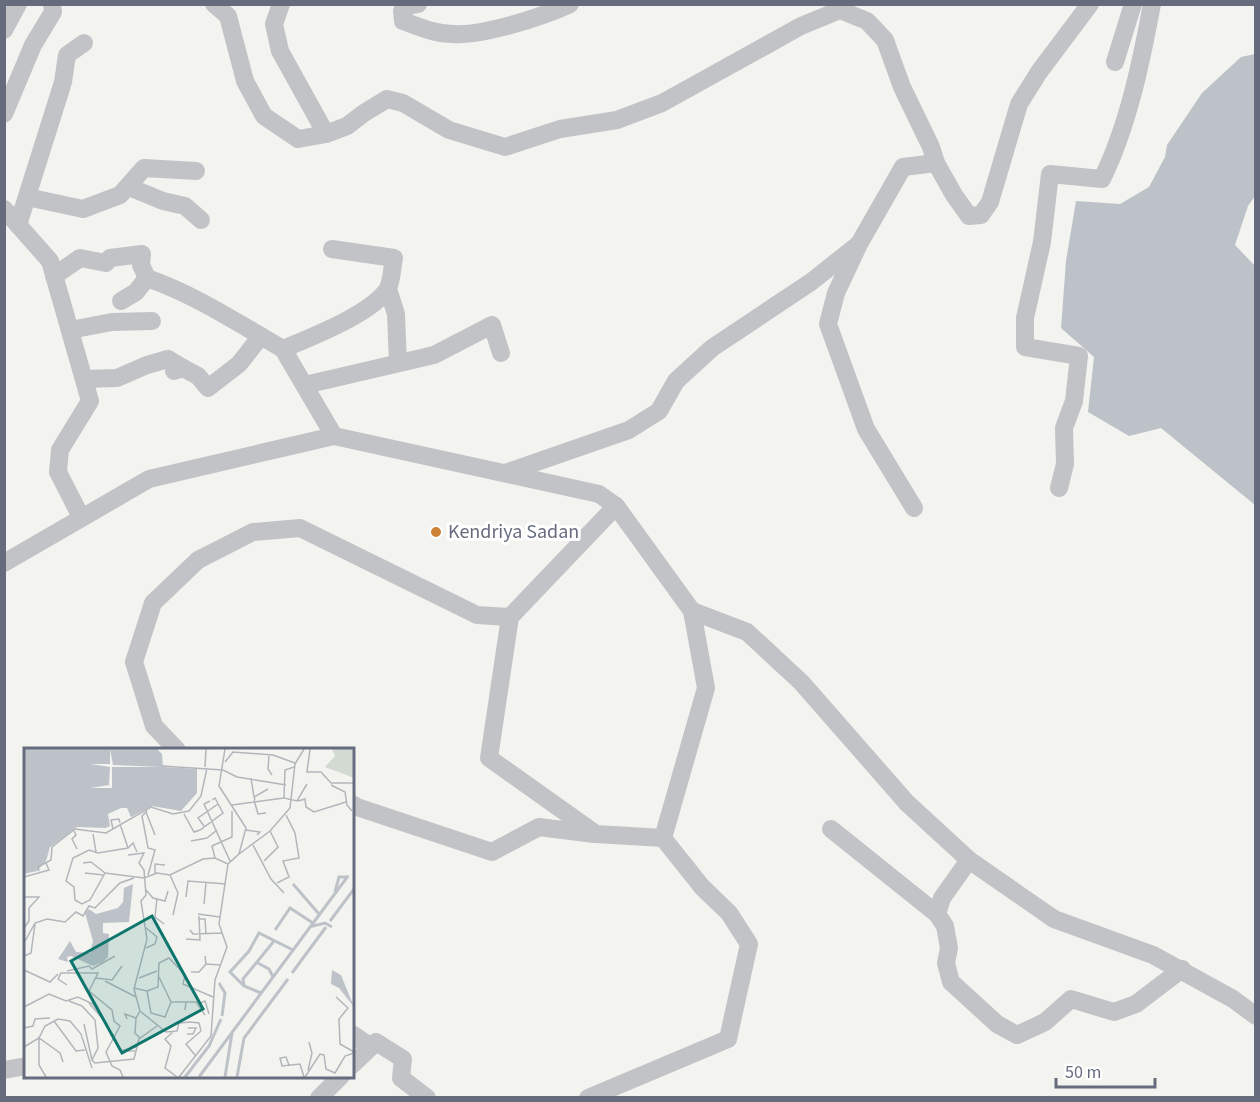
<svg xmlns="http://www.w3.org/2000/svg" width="1260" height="1102" viewBox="0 0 1260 1102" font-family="'Source Sans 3',sans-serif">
	<rect width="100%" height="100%" fill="#f3f4f0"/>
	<path fill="#bdc2c8" d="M1255 54V196L1248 206 1235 245 1255 266V505L1161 428 1129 436 1088 412 1094 357 1061 328 1066 261 1076 201 1120 204 1149 187 1165 157 1167 145 1202 93 1241 57Z"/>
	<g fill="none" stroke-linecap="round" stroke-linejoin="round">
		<g stroke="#c2c3c7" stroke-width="18">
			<path d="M214 4 228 16 245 81 264 116 298 139 326 134 347 126 364 113 387 99 403 103 449 130 505 147 560 129 617 120 662 103 801 26 840 10 867 21 885 40 902 87 931 147 936 163 954 195 969 216 981 215 990 202 1019 104 1039 72 1090 4"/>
			<path d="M281 4 274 24 280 51 326 134"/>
			<path d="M418 4 411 5 402 11 403 21C420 27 435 34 453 34 483 36 542 17 570 4"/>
			<path d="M4 30 18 4"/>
			<path d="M1115 62 1133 4"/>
			<path d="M4 114 33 45 53 12 52 4"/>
			<path d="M129 187 163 201 185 206 201 220"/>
			<path d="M27 197 83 209 120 195 144 168 196 171"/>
			<path d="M4 209 50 261 90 401 60 450 58 472 81 517"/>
			<path d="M18 225 63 82 67 55 84 43"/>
			<path d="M332 249 394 258C392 267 392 282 387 290 369 315 311 337 283 349L334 436"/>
			<path d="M54 276 80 258 106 263 110 258 142 254 141 265 147 278C196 295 239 324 283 349"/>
			<path d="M388 289 396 314 398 363"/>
			<path d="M121 301 136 292 147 278"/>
			<path d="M70 330 112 322 152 321"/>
			<path d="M174 371 183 368 198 376 208 388 239 364 261 336"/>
			<path d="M84 379 117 378 147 365 168 359 183 368"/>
			<path d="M305 385 434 355 492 325 501 353"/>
			<path d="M505 473 629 430 659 411 676 381 712 348 811 282 859 244"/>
			<path d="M1059 488 1065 464 1064 428 1074 401 1079 356 1025 347V318L1042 242 1050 174 1102 179C1128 126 1141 63 1152 4"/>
			<path d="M914 508 866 429 828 324 836 293 859 244 903 167 936 163"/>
			<path d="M4 563 149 479 334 436 599 494 616 506 692 611 706 688 663 838"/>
			<path d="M692 611 747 632 801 682 907 803 969 860 1054 919 1153 955 1233 999 1256 1016"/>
			<path d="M510 617 489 758 596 834 663 838 702 887 729 913 749 944 728 1039 588 1098"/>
			<path d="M177 750 154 726 134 662 153 603 198 560 253 532 300 528 477 615 510 617 616 506"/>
			<path d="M352 804 357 807 492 852 539 827 594 834"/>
			<path d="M831 829 937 914"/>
			<path d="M969 860 942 898 937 914 945 926 949 948 946 963 951 982 997 1024 1017 1035 1045 1022 1071 999 1114 1012 1136 1004 1182 969"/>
			<path d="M352 1034 371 1047"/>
			<path d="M352 1065 376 1042 403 1059 401 1078 427 1098"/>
			<path d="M4 1070 26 1066"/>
			<path d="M319 1098 341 1076"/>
		</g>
	</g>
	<circle fill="#cf8435" stroke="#fff" stroke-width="2" cx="436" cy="532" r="6"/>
	<g text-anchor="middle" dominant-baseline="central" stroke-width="6" stroke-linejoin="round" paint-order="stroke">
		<g font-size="20" fill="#666c7e" stroke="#fff" text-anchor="start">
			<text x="448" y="532">Kendriya Sadan</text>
		</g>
	</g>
	<g transform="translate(24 748)">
		<rect width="330" height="330" fill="#f3f4f0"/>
		<path d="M308 1H330V30L301 19 311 8Z" fill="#d3dad2"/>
		<path d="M0 1H133L138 6 139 19 173 21V45L157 63 128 58 107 69 103 60H97L84 66 86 78 82 80 53 79 26 99 22 113 13 123 0 126ZM109 136 105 174 79 175V185L85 186 84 209 79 214 69 218 47 208 43 209 44 214 34 211 46 193 52 204 66 205 69 193 61 165 65 161 72 166 94 160 99 154 100 140ZM308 222 317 227 330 259 315 240 307 236Z" fill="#bdc2c8"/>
		<path d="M86 1 89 17 138 19H88V40H66L85 37 86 19 66 16H86Z" fill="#f3f4f0"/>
		<path fill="none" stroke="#bdc2c8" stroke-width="3" d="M269 136 295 166M311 144 315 129H323L318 136M306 173 330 141M285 179 301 175 308 179M251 182 266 160 289 175M232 214 245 221 249 229M268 225 302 179M195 235 201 245 198 268M220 238 206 224 225 203 235 185 269 202M237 245 220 238 219 231 250 193M161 329 185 298 197 271M175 329 324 128M201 329 208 285M213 329 220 290 264 231"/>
		<path fill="none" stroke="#b2b6bb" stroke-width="1.5" d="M286 1 283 24H297L307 35H330M245 7 244 21 248 27M201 14 209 4 249 7 271 15M138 18 199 22 213 29 262 37M181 19 182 1M270 19 261 22 260 50 273 53 283 36M227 30 230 49M307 37 321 44 323 57 328 63M230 52 234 66 242 65M231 52 230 49 244 41M186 53 180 56 206 113M274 53 281 51 282 59 290 64 322 54M208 57 260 50M123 63 118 68 124 100 131 102 124 127M122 64 131 87M160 66 170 84 176 82 199 65 191 50 188 52M96 76 104 100M180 78 174 70 194 56M89 81 87 72 95 71 96 75M222 82 236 84 233 87M50 83 52 87 48 91 53 101M69 86 72 104M167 93 183 90 193 82M229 97 247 131 260 145M113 104 109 95 104 100 74 105 65 102 49 110 42 133 50 139 51 152 58 156 66 152 81 125 120 130 133 125 146 127 179 111 191 110 204 116M215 106 246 83 266 60 271 16 280 1M104 107 120 105 115 115 120 122 122 147 117 153 123 191 110 241 116 263 142 284 153 283 155 275 166 274 175 275 177 283M191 110 188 98 208 89V63M240 113 254 99 246 83M59 115 67 114 81 125M15 123 14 119 27 112 28 99 51 81 82 85 127 59 149 66 165 63 177 48 183 20M61 125 79 127M131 126V116L141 117M146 127 154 145 149 167M0 129 25 122 22 115M253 135 265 129 259 113 275 110 271 85 262 67M121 141 129 150 141 153 144 143M0 149H15L5 160V173L0 180M162 149 164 133 202 136M133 150 131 169 140 176M180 156 182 134M174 166 196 169M175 171H181L182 187M121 179 133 189 131 196 122 200M166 182 169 186 198 185M162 191 176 192 175 168M0 195 11 175 23 171 41 174 52 164 59 168 65 158 71 160 96 135 110 130M0 208 7 205 11 176M181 208 182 216 197 217M0 222 26 234 34 226M43 223 65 218 68 221 91 208M167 224H175L182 216M72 230 88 232 98 218M115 230 133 223M81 233 112 249M43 237 34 231 37 225H74L65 243 88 262 90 273 96 278 82 304 88 318 96 322 99 329M110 240 123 243 127 265 141 269 147 254 135 229M123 243 134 239 135 215 145 210 161 227 159 236 189 249M312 249 324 260 315 271 316 296 330 304M45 253 58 258 71 272 74 300 68 312 71 315 110 311 115 291 133 278M147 254H162L161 262M162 254H172L181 267M65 255 83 276M176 255 181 253 185 266M0 259 25 246 42 253 54 249 69 256 83 276M112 270 111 285 116 290M103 271 101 266 112 270 116 263M30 273 52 303 61 302M60 276 68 312M0 280 9 278 11 271 26 270M149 284 141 291 147 298 141 320 153 329M163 286H169L172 280H164M0 299 15 290 21 278 34 271 46 273 57 286 68 320M111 303H96L112 299M171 307 162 296 177 283M265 317 262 309 256 310 258 318 276 316 280 329M284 322 288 305 285 294M22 329 15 317V290L36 305 39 314M155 329 187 288 191 232 203 199 195 176 204 116 215 106 222 80 195 38 201 1M281 329 296 306 300 307 302 321 311 325 321 308 330 305"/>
		<path fill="#0f766e" fill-opacity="0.15" stroke="#0f766e" stroke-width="3" d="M128 168 179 261 98 305 47 213Z"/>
		<rect width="330" height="330" fill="none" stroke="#666c7e" stroke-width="3"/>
	</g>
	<rect width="1260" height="1102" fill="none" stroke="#666c7e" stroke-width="12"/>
	<path d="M1056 1078v9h99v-9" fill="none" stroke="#666c7e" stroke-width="3"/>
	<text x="1065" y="1078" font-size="18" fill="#666c7e" stroke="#ffffff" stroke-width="4.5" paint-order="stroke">50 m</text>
</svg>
